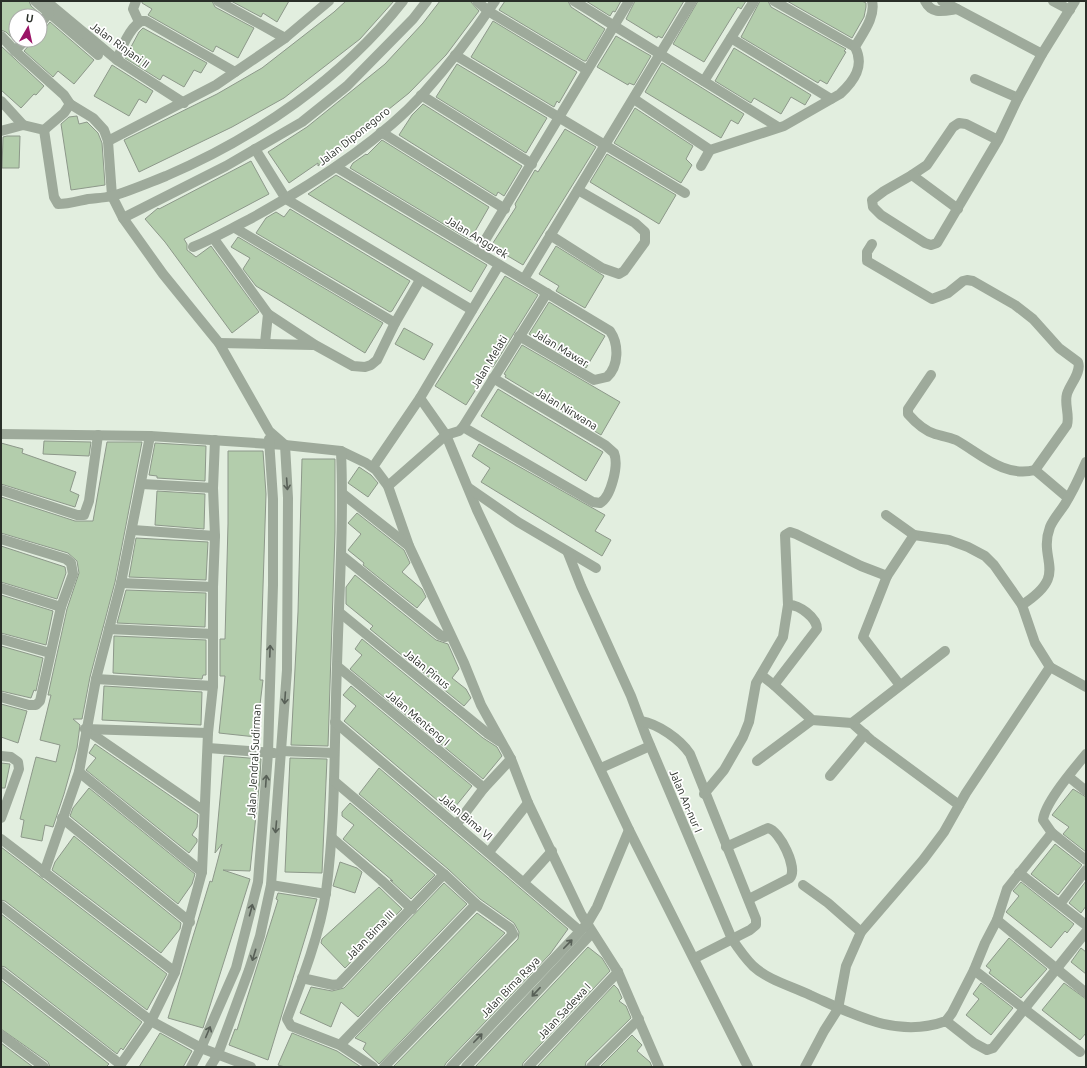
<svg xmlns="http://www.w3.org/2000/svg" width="1087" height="1068" viewBox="0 0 1087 1068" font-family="Ubuntu,sans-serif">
	<rect width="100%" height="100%" fill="#e2eedf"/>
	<g fill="#b3cdac" stroke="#8d988a">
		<path d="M1 1H29L31 6 40 14 38 16H16L15 41 6 32 1 30Z"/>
		<path d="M142 1H212L215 7 254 28 238 58 216 46 213 52 148 15 152 9 142 3Z"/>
		<path d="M231 1H289L277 22 263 13 261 17Z"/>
		<path d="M346 1H394L360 39 284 98 232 127 139 172 124 140 217 94 262 68 334 12Z"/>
		<path d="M440 1H470L479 11 446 55 409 93 318 166V163L289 183 268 152 307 127 385 64 423 23Z"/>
		<path d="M505 1H568L571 7 605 29 586 61H584L499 10Z"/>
		<path d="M586 1H621L615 12 613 11 610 16Z"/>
		<path d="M635 1H684L662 38 658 36 657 38 626 19Z"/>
		<path d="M698 1H746L741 9 738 7 704 62 673 44Z"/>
		<path d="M760 1H768L771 7 846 49 844 51 846 52 827 84 820 80 818 83 741 37Z"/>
		<path d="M787 1H862L866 3V7L864 17 852 38Z"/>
		<path d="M493 21 577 72 559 103 557 101 554 107 471 57Z"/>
		<path d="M50 22 94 60 74 84 58 71 53 77 24 51 34 40H40V30L45 28Z"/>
		<path d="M143 28 207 63 201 73 194 70 184 87 163 75 160 80 125 58 139 32Z"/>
		<path d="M616 36 651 56 634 85 629 83 628 85 597 67Z"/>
		<path d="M1 46 44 86 36 95 34 94 21 108 1 90Z"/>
		<path d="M734 48 811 95 805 105 791 97 781 114 754 98 751 103 715 81Z"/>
		<path d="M662 63 744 114 738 124 731 120 721 138 645 92Z"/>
		<path d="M457 64 547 118 526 153 436 97Z"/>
		<path d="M112 65 153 91 146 103 139 99 129 116 94 96Z"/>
		<path d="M423 104 522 166 504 196 498 192 496 196 399 135 412 115Z"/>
		<path d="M635 108 693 146 686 159 692 165 681 183 614 143Z"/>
		<path d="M77 116 79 124 87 122 98 133 102 143 105 185 71 190 61 124 69 117Z"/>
		<path d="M565 129 596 147 523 265 491 246 516 207 515 204 535 170 538 172Z"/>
		<path d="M7 136H20L19 168H2L3 137Z"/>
		<path d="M382 140 489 207 470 240 350 168 353 163 366 154 367 155Z"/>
		<path d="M607 154 676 195 659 224 590 182Z"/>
		<path d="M251 161 269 194 184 239 187 244V250L196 257 211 246 259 312 232 333 165 242 145 219 158 208 159 209Z"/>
		<path d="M336 175 487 265 471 292 308 194Z"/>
		<path d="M290 209 410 281 392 311 390 312 256 233 266 218 276 212 284 217Z"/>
		<path d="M238 237 383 323 365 353 256 286 243 269 250 258 231 247Z"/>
		<path d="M556 246 604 276 585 308 556 291 559 286 539 274Z"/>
		<path d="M505 276 538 295 493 367 491 366 466 405 435 386Z"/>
		<path d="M549 302 605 336 586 368 529 334Z"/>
		<path d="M404 328 433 344 424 360 395 344Z"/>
		<path d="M522 345 620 402 601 435 505 377 506 375 504 374Z"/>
		<path d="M498 389 603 452 586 481 481 416Z"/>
		<path d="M44 441 91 442 89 456 43 454Z"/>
		<path d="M107 442H142L115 582 90 677 82 719H73L80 725 77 748 64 794 53 827 45 825 42 841 21 837 24 820 20 819 36 757 56 762 60 745 40 740 51 695H48L67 609 79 573 77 561 68 553 1 533V497L75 521H93Z"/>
		<path d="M1 443 23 449 22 453 76 472 70 491 79 495 75 507 1 484Z"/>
		<path d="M155 443 206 446 205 481 157 478V476L149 475Z"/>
		<path d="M479 444 605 515 595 531 611 540 602 556 481 482 490 468 472 456Z"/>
		<path d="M228 451H263L266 494 260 680H263L256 737 219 733 225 676H220V639H225L228 524Z"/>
		<path d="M302 459H335V532L328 746 291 745 298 612Z"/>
		<path d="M359 467 371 475 378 483 368 497 348 483Z"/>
		<path d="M157 491 205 494 204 529 155 525Z"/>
		<path d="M357 513 404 550 410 563 402 572 422 589 426 597 417 608 363 565 364 563 348 550 361 534 348 523Z"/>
		<path d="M136 538 208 542 206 580 129 577Z"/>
		<path d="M1 546 65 567 66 573 57 599 1 582Z"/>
		<path d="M355 575 436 640 448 644 459 669 452 678 466 689 471 698 464 706 370 629 373 626 346 604V587Z"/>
		<path d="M126 590 206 593 205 627 117 623Z"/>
		<path d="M1 595 53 611 46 645 1 633Z"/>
		<path d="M114 636 206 640V675H203L202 679 113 673Z"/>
		<path d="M362 639 483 738 497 747 502 756 483 779 350 669 362 655 355 649Z"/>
		<path d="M1 646 43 658 36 691 34 690 31 698 1 691Z"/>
		<path d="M104 686 202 692 201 725 102 720Z"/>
		<path d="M351 686 472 786 451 812 344 721 356 706 343 695Z"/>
		<path d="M1 704 27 711 18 743 1 737Z"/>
		<path d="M95 744 198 815 197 827 192 835 197 839V842L189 853 86 770 96 758 89 753Z"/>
		<path d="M224 756 261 759 260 778 250 871 223 870 250 879 203 1028 168 1018 210 881 212 882 222 844 215 853Z"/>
		<path d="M290 758 327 759 322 873 285 872Z"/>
		<path d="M1 763 10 764 5 788H1Z"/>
		<path d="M379 768 568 929 550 954 446 1063 444 1067H393L518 939 519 932 514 923 480 899 448 869 359 794Z"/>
		<path d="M89 788 195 874 192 884 178 904 70 816 73 808Z"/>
		<path d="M1073 789 1086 797V852L1063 834 1069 827 1052 815Z"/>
		<path d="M350 803 435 875 411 899 390 880 393 881 343 839 354 825 342 816V812Z"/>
		<path d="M74 836 181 923 180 929 161 953 52 870 55 862Z"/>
		<path d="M1055 844 1082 865 1058 895 1031 874Z"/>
		<path d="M1 847 167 974 147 1010 5 901 1 900Z"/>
		<path d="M340 862 357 868 362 872 355 893 333 886Z"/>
		<path d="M1086 881V906L1081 913 1069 903Z"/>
		<path d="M1021 882 1074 924 1067 933 1065 931 1051 948 1006 912 1019 896 1013 891Z"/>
		<path d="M444 883 467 904 358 1017 341 1002 331 1027 300 1013 311 987 332 991 344 988Z"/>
		<path d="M379 887 402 909 345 968 321 943 322 939Z"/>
		<path d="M278 893 317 899 268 1060 229 1045 235 1029 237 1030 278 900 276 899Z"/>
		<path d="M477 913 505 933 379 1064 363 1049 366 1043 355 1038Z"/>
		<path d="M1 914 142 1022 123 1050 121 1048 117 1054 5 967 1 966Z"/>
		<path d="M1009 938 1047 969 1021 998 989 973 991 970 986 966Z"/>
		<path d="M588 947 602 958 610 971 523 1063 522 1067H475Z"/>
		<path d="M1081 948 1086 952V974L1071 962Z"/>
		<path d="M1 980 109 1064 106 1067H50L48 1062 1 1029Z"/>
		<path d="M981 983 1013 1008 991 1035 966 1015 979 999 973 994Z"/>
		<path d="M1064 983 1086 999V1033L1080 1040 1042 1010Z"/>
		<path d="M614 985 618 989 622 998 619 1001 626 1006 631 1018 586 1062 585 1067H537Z"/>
		<path d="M160 1033 192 1051 183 1067H139Z"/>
		<path d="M292 1033 337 1051 361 1067H285L278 1065Z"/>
		<path d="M632 1035 642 1045 637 1051 650 1062 652 1067H600Z"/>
		<path d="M1 1043 33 1067H1Z"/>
	</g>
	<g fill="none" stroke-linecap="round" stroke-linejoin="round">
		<g stroke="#9eaa9b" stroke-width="10">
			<path d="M35 1 98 55"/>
			<path d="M46 1 117 60 184 103"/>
			<path d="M136 1 133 9 139 22"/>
			<path d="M218 1 285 38"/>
			<path d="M477 1 488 11 587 70"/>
			<path d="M574 1 778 127"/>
			<path d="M774 1 855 47"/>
			<path d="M925 1C932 15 944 11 957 9"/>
			<path d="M942 1 1042 54"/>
			<path d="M1053 1 1070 10"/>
			<path d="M40 24 49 13"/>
			<path d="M1 36 15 51 25 40"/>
			<path d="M731 38 831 99"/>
			<path d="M15 51 64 95 70 104 93 118 104 130 108 141 112 196 123 218 163 274 219 343 269 431 285 445 288 498 287 670 271 885 260 936 249 970 218 1054 210 1067"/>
			<path d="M455 55 685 193"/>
			<path d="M117 60C122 47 129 29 141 21H146L235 72"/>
			<path d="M975 79 1018 98"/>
			<path d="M704 81 754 1"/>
			<path d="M421 95 532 164"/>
			<path d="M634 99 710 150 784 126 840 94C854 81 865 66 855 47 862 34 876 17 872 1"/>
			<path d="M1 101 23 125"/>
			<path d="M44 130 64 113 70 104"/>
			<path d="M1 131 23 125 44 130 54 197 58 204C68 204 78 201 88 199 96 198 104 198 112 196 130 191 148 183 166 176 255 138 343 78 403 1"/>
			<path d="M381 132 505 209"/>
			<path d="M998 140 966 124 959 123 953 127 927 165 912 175 884 191 872 200 873 207 881 215 925 243 931 245 937 243 998 140 1018 98 1042 54 1075 1"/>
			<path d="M108 141 216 85 285 38 329 1"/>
			<path d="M255 149 286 199 472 310"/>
			<path d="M701 166 710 150"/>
			<path d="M336 167 610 331C619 344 619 366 607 377L594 380 519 336"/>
			<path d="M912 175 958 209"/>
			<path d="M123 218 226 166 302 122 347 86 413 19 427 1"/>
			<path d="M235 228 395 323"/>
			<path d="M550 235 602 268 619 274 624 271 645 242V232L635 223 578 190"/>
			<path d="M214 239 268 314 315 345 353 366 365 367 371 365 377 360 395 323 420 280"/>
			<path d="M872 244 867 252V261L932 299 948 293 963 281 967 280 973 281 1015 305 1033 319 1059 348 1078 362C1082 372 1070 384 1067 394 1064 404 1070 415 1067 425L1035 470"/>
			<path d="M193 247C213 239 230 229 250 219 308 187 377 144 422 95 448 66 473 34 495 1"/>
			<path d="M478 252 629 1"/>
			<path d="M524 279 692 1"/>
			<path d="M219 343 313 345"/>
			<path d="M265 343 268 314"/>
			<path d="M931 375 908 409V414C915 422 925 431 935 434 942 436 949 437 956 440 981 454 1004 478 1035 470L1068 498"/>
			<path d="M420 398 446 435 477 510 629 830 748 1067"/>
			<path d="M463 427 593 502 600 503C611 497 619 465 614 453L605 445 493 378"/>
			<path d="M1 434 150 436 285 445 341 451 366 463 376 470 388 486 409 546 464 663 481 705 511 759 528 803 581 914 618 972 659 1067"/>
			<path d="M341 451C344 523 339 594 337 666 334 741 336 818 326 892 320 934 302 980 287 1019L291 1026 340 1045 373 1067"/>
			<path d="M373 467 420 398 499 265"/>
			<path d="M142 484 213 488"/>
			<path d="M388 486 446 435 459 431 463 427 547 293"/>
			<path d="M469 488 518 522 596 568"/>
			<path d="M1 490 77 515H84L89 501 98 435"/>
			<path d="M343 494 409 546"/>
			<path d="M886 515 914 535 949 540 968 547 985 556 994 565 1022 605"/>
			<path d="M133 530 215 536"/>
			<path d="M1 539 66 559 71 563 73 574 61 607 40 701 36 705H29L1 697"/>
			<path d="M568 553 581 586 631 696 646 736 732 939C738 948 745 958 753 966 768 980 791 986 810 995 853 1014 897 1039 946 1021L974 1043 987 1050 993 1048 1086 932"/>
			<path d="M341 555 440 635 445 637 450 635"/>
			<path d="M887 576 863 637 899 684"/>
			<path d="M121 583 213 587"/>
			<path d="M1 588 61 607"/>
			<path d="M339 612 487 733 499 741"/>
			<path d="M109 629 213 634"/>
			<path d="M1 639 50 653"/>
			<path d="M337 666 484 788"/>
			<path d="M1050 667 1086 687"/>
			<path d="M761 675 774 685 812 720 852 723 871 740 959 805"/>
			<path d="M96 679 213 686"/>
			<path d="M774 685 817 629C817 618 799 604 788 605"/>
			<path d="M641 721C658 724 680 739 690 754L756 919V925L750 930 695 958"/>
			<path d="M335 722 580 931"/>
			<path d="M852 723 945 651"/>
			<path d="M85 729 204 811"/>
			<path d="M85 729 208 733"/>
			<path d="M208 748 274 753"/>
			<path d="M282 751 334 753"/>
			<path d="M1086 754C1074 769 1045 802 1043 820L1052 833 1086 860"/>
			<path d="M1 756 11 757 18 762 19 769 1 818"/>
			<path d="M757 761 812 720"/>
			<path d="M601 768 650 746"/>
			<path d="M79 772 202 872"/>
			<path d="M830 776 865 734"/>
			<path d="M1069 777 1086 791"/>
			<path d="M334 781 444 874 476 904 510 928 513 934 384 1067"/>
			<path d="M704 794 724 770 743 737 749 722 756 683 783 637 788 605 785 535 790 532 796 534 861 566 887 576 914 535"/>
			<path d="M62 818 190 922"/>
			<path d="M456 825 484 788 511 759"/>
			<path d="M332 838 381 880 412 909"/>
			<path d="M1 839 175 972"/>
			<path d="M726 847 768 828C780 831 798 868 790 878L749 899"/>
			<path d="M489 852 528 803"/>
			<path d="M44 873 79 772 96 679 121 583 150 436"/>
			<path d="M1019 873 1086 925"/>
			<path d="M524 882 552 851"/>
			<path d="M271 885 326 894"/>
			<path d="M803 885 828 903 861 932"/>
			<path d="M1060 904 1086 870"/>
			<path d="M1 906 151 1021 201 1048 251 1067"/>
			<path d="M997 920 1086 993"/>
			<path d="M974 970 1080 1052"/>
			<path d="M1 972 120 1064"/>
			<path d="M302 978 333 985 339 984 444 874"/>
			<path d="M946 1021 952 1013 974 970 985 943 997 920 1007 889 1052 833"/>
			<path d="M1 1035 44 1067"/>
			<path d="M340 1045 476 904"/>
			<path d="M119 1067 151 1021 175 972 202 872 208 733 213 686V587L215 536 213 488 215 440"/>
			<path d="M191 1067 201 1048 236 968 258 882 268 753 273 585V499L269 439"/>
			<path d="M451 1067 587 924 597 907 629 830"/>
			<path d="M466 1067 592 933"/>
			<path d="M528 1067 618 972"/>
			<path d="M591 1067 639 1019"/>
			<path d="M805 1067 824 1031 838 1009 846 966 861 932 923 860 944 832 966 793 1050 667 1035 643 1022 605C1071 573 1037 562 1050 527 1054 518 1060 512 1065 504 1073 491 1080 476 1086 462"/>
		</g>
	</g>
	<defs><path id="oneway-shaft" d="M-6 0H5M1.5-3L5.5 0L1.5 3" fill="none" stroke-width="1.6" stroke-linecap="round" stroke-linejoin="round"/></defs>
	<g stroke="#586057">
		<use href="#oneway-shaft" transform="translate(287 484) rotate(86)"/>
		<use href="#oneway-shaft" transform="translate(270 651) rotate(-88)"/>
		<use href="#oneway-shaft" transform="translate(285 698) rotate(94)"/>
		<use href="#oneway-shaft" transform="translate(266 781) rotate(-86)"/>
		<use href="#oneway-shaft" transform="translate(276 827) rotate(95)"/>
		<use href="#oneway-shaft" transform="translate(251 910) rotate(-75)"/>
		<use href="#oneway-shaft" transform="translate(568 944) rotate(-46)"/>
		<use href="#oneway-shaft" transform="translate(254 955) rotate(107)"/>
		<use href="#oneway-shaft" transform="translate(536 992) rotate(133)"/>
		<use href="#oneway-shaft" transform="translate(208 1032) rotate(-67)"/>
		<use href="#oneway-shaft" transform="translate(478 1038) rotate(-46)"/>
	</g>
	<g text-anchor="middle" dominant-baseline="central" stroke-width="3.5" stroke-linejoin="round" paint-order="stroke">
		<g font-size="11" fill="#2a2f29" stroke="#fff">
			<text transform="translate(120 45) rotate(36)">Jalan Rinjani II</text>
			<text transform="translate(354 136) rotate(-38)">Jalan Diponegoro</text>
			<text transform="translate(477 237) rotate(31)">Jalan Anggrek</text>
			<text transform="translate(561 348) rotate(31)">Jalan Mawar</text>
			<text transform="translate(489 362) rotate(-59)">Jalan Melati</text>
			<text transform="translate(567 409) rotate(31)">Jalan Nirwana</text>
			<text transform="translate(427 669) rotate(39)">Jalan Pinus</text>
			<text transform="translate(418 718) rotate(40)">Jalan Menteng I</text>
			<text transform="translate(254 761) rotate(-87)">Jalan Jendral Sudirman</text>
			<text transform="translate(686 801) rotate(67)">Jalan An-nur I</text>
			<text transform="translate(466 817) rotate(40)">Jalan Bima VI</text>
			<text transform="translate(370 935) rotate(-46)">Jalan Bima III</text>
			<text transform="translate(510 987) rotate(-46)">Jalan Bima Raya</text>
			<text transform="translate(564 1011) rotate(-47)">Jalan Sadewa I</text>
		</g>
	</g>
	<rect width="1087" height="1068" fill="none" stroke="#2a2f29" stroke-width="4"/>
	<g transform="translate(28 28) rotate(9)"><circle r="19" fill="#ffffff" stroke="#aaaca9"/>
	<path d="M0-3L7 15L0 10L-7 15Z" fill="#9b1466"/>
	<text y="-6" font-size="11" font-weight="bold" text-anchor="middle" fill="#2a2f29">U</text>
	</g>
</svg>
